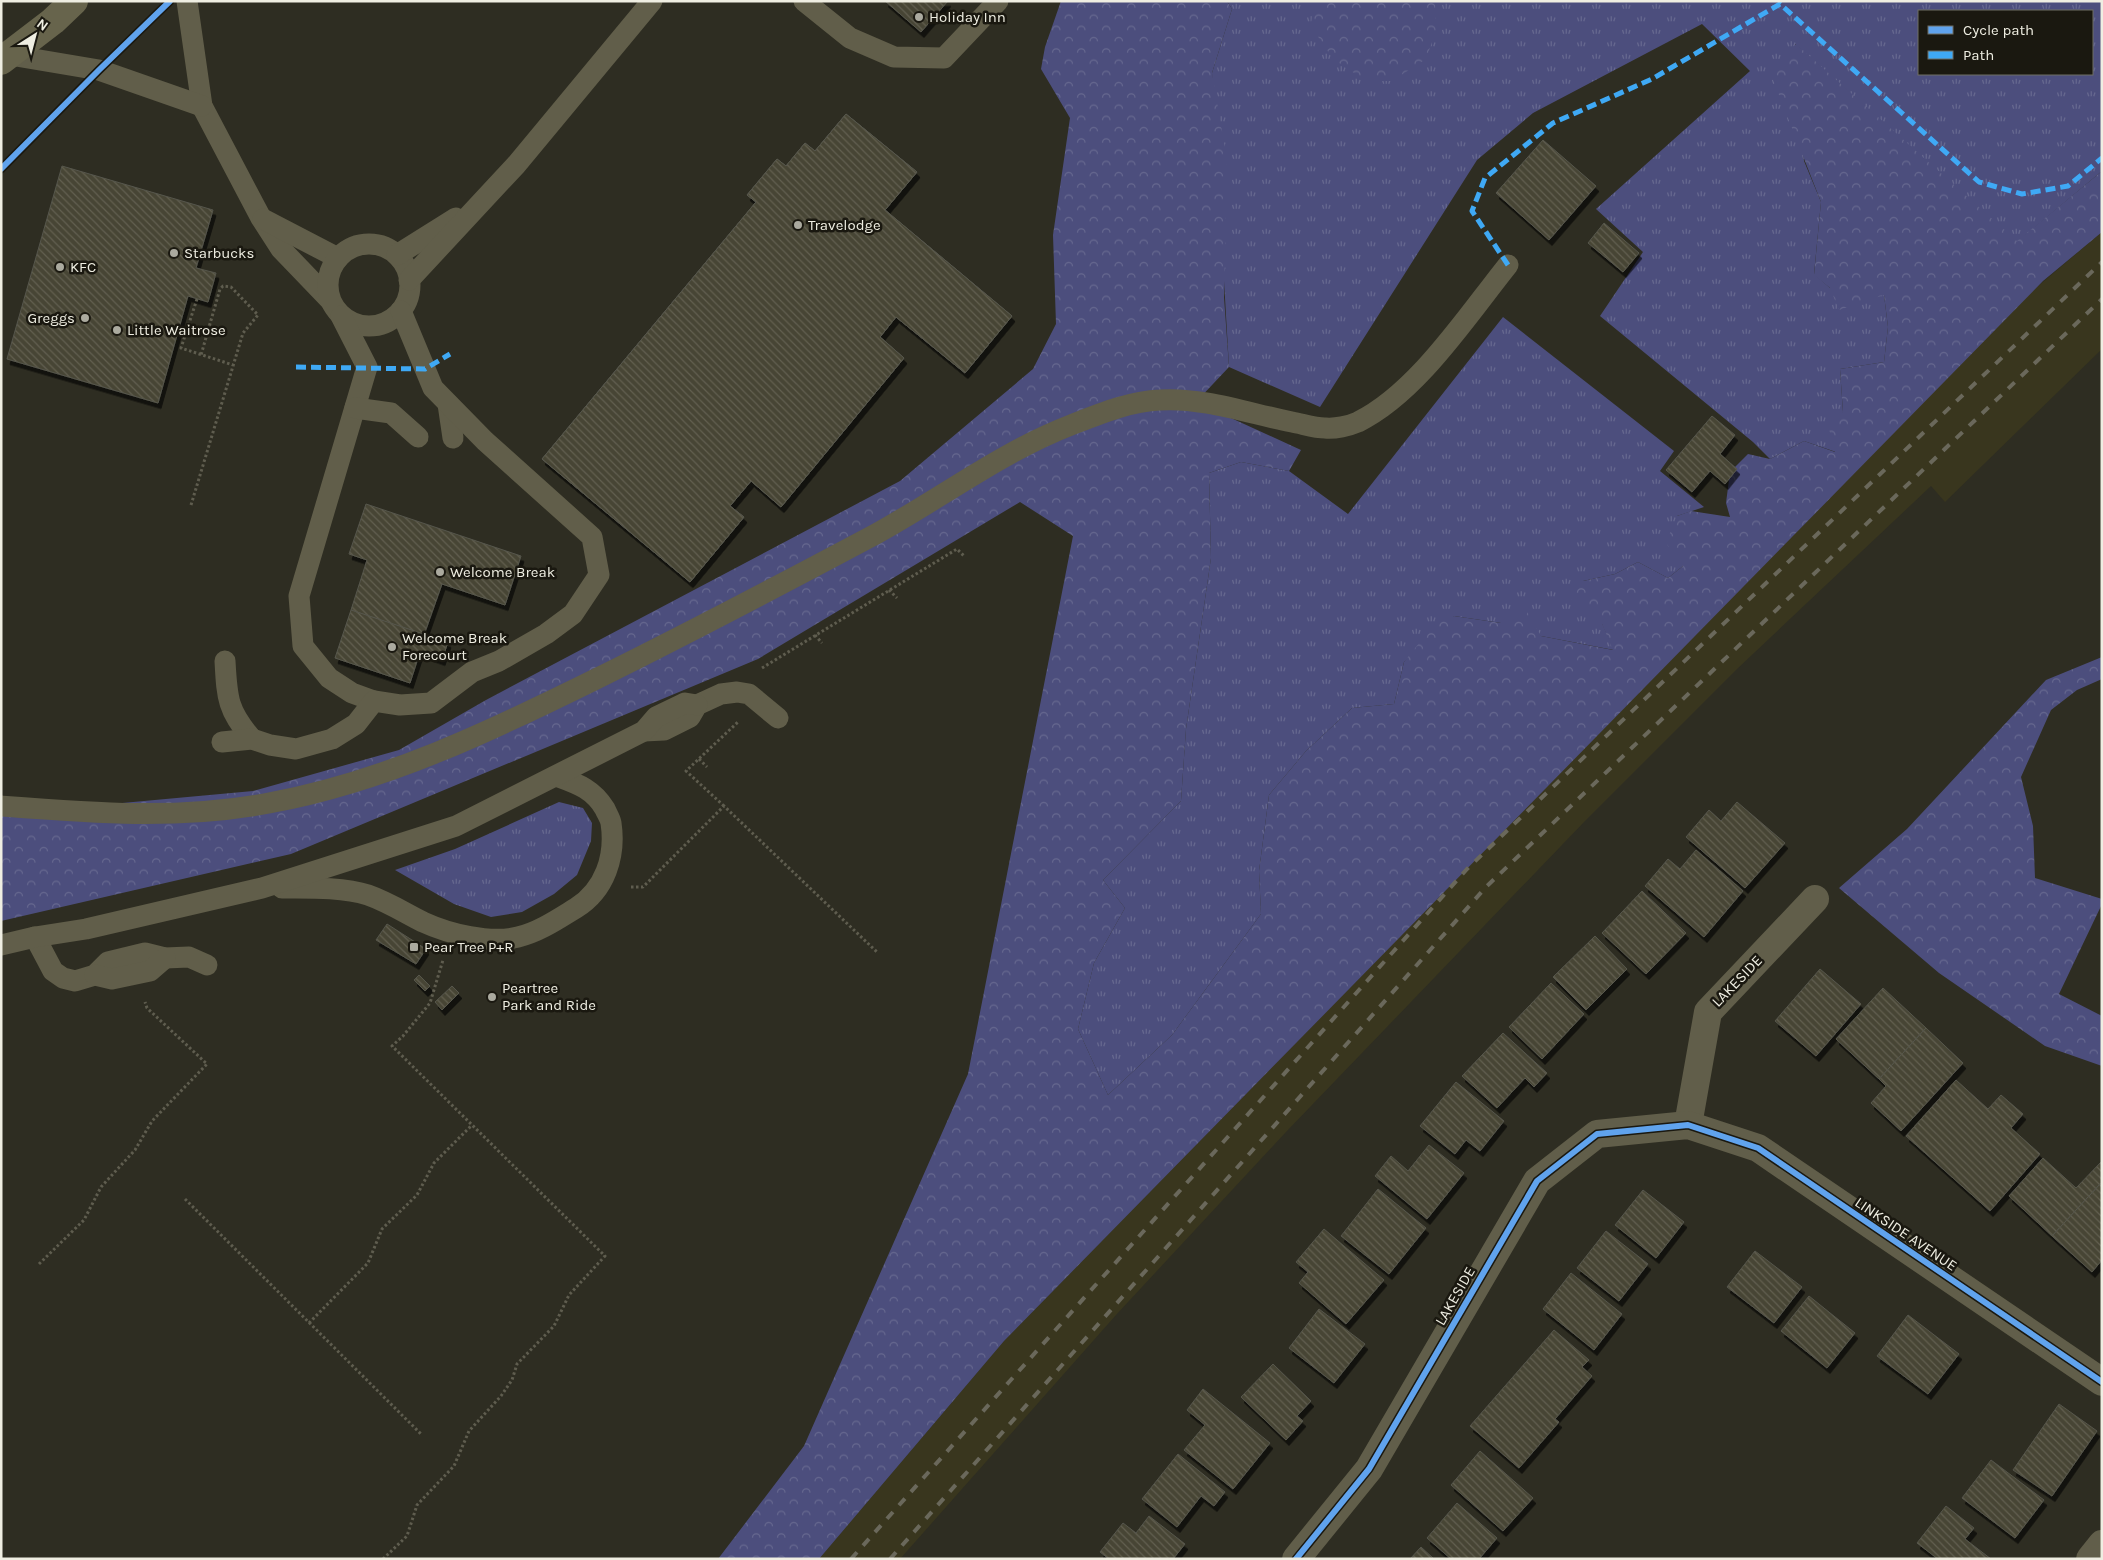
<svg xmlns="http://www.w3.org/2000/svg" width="2103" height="1560" viewBox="0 0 2103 1560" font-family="Karla,sans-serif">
	<defs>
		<pattern id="grass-tufts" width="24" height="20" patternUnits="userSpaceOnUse" patternTransform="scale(1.25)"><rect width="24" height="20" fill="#4c4e7d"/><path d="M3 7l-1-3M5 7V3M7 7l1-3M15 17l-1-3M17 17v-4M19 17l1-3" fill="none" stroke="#66688f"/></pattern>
		<pattern id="forest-crowns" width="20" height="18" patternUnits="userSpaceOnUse" patternTransform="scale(1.25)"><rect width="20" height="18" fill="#4c4e7d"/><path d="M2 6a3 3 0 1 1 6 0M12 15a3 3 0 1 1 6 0" fill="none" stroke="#66688f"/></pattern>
		<pattern id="building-back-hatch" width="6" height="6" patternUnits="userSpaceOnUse" patternTransform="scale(1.25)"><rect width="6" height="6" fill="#474534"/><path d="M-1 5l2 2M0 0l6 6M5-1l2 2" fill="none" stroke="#626051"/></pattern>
		<filter id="shadow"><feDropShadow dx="3" dy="5.5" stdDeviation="0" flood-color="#0009"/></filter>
	</defs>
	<rect width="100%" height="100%" fill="#2e2d22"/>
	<path fill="#39361e" d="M2102 232V349L1945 502 1931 486 1737 669 1585 821 1286 1132 1116 1315 900 1559H819L1004 1341 2031 292Z"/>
	<g fill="url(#grass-tufts)" fill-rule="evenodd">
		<path d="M1227 1H2102V171L2017 242 1795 44 1804 161 1821 202 1814 274 1830 288 1884 295 1888 327 1884 362 1840 369 1843 412 1836 452 1804 441 1770 459 1753 442 1600 316 1643 252 1596 209 1750 71 1702 24 1533 113 1477 160 1320 407 1229 367 1212 73 1232 9ZM1919 11H2092V74H1919Z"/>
		<path d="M1503 317 1674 451 1660 471 1704 507 1677 516 1683 566 1668 578 1638 562 1615 574 1583 581 1614 650 1541 636 1501 623 1454 616 1404 662 1394 704 1352 708 1306 751 1269 795 1259 871 1261 914 1172 1035 1108 1095 1078 1029 1094 963 1125 908 1103 880 1181 801 1186 729 1211 558 1209 473 1241 462 1289 471 1348 514Z"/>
		<path d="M559 802 583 808 592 823 591 841 577 875 554 894 522 912 491 917 454 904 395 870 455 849Z"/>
	</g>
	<g fill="url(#forest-crowns)">
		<path d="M1061 1H1227L1232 9 1212 73 1227 160 1224 297 1229 367 1196 402 1301 450 1289 471 1241 462 1209 473 1211 558 1186 729 1181 801 1103 880 1125 908 1094 963 1078 1029 1108 1095 1172 1035 1261 914 1259 871 1269 795 1306 751 1352 708 1394 704 1404 662 1435 623 1454 616 1501 623 1526 610 1541 636 1613 650 1602 624 1566 595 1583 581 1615 574 1638 562 1668 578 1683 566 1666 543 1677 516 1691 511 1730 517 1726 503 1730 472 1748 454 1770 459 1804 441 1835 452 1828 425 1843 412 1840 369 1884 362 1888 327 1884 295 1839 310 1830 288 1814 275 1821 202 1770 72 1796 44 2017 241 2102 171V232L2043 281 1004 1341 819 1559H718L804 1446 968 1074 1073 536 1020 502 758 659 291 854 1 921V808L35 811 253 791 399 750 486 700 900 481 1033 369 1056 324 1053 235 1070 118 1041 69 1045 47Z"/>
		<path d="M1319 1H1435L1436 31 1426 59 1392 81H1366L1333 59 1311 26 1313 4Z"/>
		<path d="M2102 657V679L2077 690 2051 710 2021 777 2033 826 2035 878 2102 899V904L2059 994 2102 1016V1066L2045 1046 1939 973 1839 888 1907 829 2046 680Z"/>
	</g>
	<g fill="url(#building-back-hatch)" stroke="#56564c" fill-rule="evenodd" filter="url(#shadow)">
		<path d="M885 1H948L921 32Z"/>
		<path d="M846 114 917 172 885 210 1012 316 965 373 896 317 880 337 904 358 781 507 751 481 730 506 744 517 690 582 542 459 756 202 747 195 777 159 786 166 805 143 815 151ZM822 254 885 306 867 328 841 306 718 454 739 472 718 496 661 449Z"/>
		<path d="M846 114 917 172 885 210 1012 316 965 373 896 317 880 337 904 358 781 507 751 481 730 506 744 517 690 582 542 459 756 202 747 195 777 159 786 166 805 143 815 151Z"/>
		<path d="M1543 140 1596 186 1549 240 1496 193Z"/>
		<path d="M62 166 213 210 196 268 216 273 208 302 188 296 158 403 7 359Z"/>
		<path d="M1604 223 1639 253 1623 272 1588 243Z"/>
		<path d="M1712 416 1735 435 1720 454 1737 469 1725 484 1710 471 1692 492 1666 470Z"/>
		<path d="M366 504 521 556 505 605 442 584 424 635 351 610 367 560 349 554Z"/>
		<path d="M351 610 448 642 442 660 420 652 410 683 335 658Z"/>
		<path d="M1737 802 1785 843 1745 888 1686 837 1709 810 1721 821Z"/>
		<path d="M1696 850 1743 891 1704 937 1645 886 1668 859 1680 869Z"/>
		<path d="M1642 891 1686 933 1646 974 1602 933Z"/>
		<path d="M387 924 426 949 416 964 376 940Z"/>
		<path d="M1595 936 1627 969 1586 1010 1553 977Z"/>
		<path d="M1820 969 1861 1004 1816 1056 1775 1021Z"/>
		<path d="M419 975 430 986 425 991 414 980Z"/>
		<path d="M1551 983 1584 1014 1542 1059 1509 1027Z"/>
		<path d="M452 986 459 993 442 1010 435 1002Z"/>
		<path d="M1883 988 1926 1028 1879 1079 1836 1039Z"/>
		<path d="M1926 1028 1963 1063 1901 1131 1871 1103 1886 1086 1879 1079Z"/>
		<path d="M1503 1033 1547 1073 1534 1087 1525 1078 1497 1108 1462 1076Z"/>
		<path d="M1956 1080 1988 1109 2001 1095 2023 1114 2011 1128 2040 1154 1990 1211 1906 1136Z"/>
		<path d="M1456 1082 1504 1121 1480 1151 1466 1140 1455 1154 1420 1126Z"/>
		<path d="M1429 1145 1464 1173 1427 1219 1375 1176 1391 1156 1408 1171Z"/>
		<path d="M2043 1158 2076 1188 2102 1161V1182L2052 1236 2009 1196Z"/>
		<path d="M2102 1182V1260L2092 1272 2052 1236Z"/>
		<path d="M1378 1189 1426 1228 1389 1274 1341 1236Z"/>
		<path d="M1643 1190 1684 1222 1656 1258 1615 1225Z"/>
		<path d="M1324 1229 1384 1280 1346 1324 1299 1283 1308 1272 1296 1262Z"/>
		<path d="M1606 1231 1648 1264 1619 1301 1577 1268Z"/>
		<path d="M1755 1251 1802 1287 1774 1323 1727 1287Z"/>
		<path d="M1571 1273 1622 1314 1594 1350 1543 1309Z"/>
		<path d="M1809 1296 1855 1333 1827 1368 1781 1331Z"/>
		<path d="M1319 1309 1365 1344 1334 1383 1289 1348Z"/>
		<path d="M1908 1315 1959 1354 1928 1394 1877 1356Z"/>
		<path d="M1554 1330 1589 1360 1582 1367 1592 1376 1555 1419 1559 1422 1519 1468 1470 1426Z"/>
		<path d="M1273 1364 1311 1401 1297 1416 1303 1421 1286 1440 1241 1397Z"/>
		<path d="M1203 1389 1270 1443 1233 1489 1184 1450 1205 1425 1187 1410Z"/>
		<path d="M2059 1404 2097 1431 2052 1496 2013 1470Z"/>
		<path d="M1480 1451 1533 1498 1503 1531 1451 1485Z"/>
		<path d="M1178 1454 1225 1492 1214 1506 1201 1496 1177 1527 1142 1499Z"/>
		<path d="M1991 1460 2044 1500 2015 1538 1962 1498Z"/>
		<path d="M1457 1503 1497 1538 1479 1559H1451L1427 1538Z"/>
		<path d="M1946 1506 1974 1528 1965 1539 1991 1559H1938L1917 1543Z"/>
		<path d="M1149 1516 1185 1544 1173 1559H1109L1100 1552 1123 1523 1136 1533Z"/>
		<path d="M1421 1547 1434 1559H1410Z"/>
	</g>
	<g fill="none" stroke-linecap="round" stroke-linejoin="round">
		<g stroke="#5f5d4f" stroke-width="3" stroke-dasharray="2.5 2.5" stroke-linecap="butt">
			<path d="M197 299 181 348 233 365"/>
			<path d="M191 505 243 333 258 315 231 287 223 286 220 289 201 355"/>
			<path d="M889 590 897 598"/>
			<path d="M815 635 822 643"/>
			<path d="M762 668 957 549 965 557"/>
			<path d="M699 759 707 767"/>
			<path d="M724 806 686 771 738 722"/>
			<path d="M631 887H643L724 806 878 953"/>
			<path d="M185 1199 422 1435"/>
			<path d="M39 1264 84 1220 101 1187 135 1150 152 1121 207 1064 147 1008 145 1002"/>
			<path d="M309 1323 368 1263 382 1229 417 1195 434 1163 472 1125"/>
			<path d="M383 1559 407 1536 417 1505 454 1466 469 1431 501 1396 512 1380 517 1364 554 1326 569 1295 605 1256 392 1046 403 1036 430 1003 443 960"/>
		</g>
		<g stroke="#615e4a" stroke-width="21">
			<path d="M187 1 202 106 261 218 281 249 330 300"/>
			<path d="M804 1 850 38 894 57 944 58 998 1"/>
			<path d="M10 55 99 70 202 106"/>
			<path d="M263 219 338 258"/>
			<circle cx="369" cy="285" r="41"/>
			<path d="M397 255 456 218"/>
			<path d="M409 280 516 165 652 1"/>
			<path d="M341 316 367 367 299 596 303 646 329 678 352 693 374 701"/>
			<path d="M448 404 453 438"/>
			<path d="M355 408 391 413 418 437"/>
			<path d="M225 661C227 697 227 710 252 739"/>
			<path d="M644 731 664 730 690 717 697 705 721 694 737 692 749 694 778 718"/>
			<path d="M222 742 252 739 270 745 296 749 332 739 356 724 374 701 400 705 431 703 472 672 499 661 546 634 573 614 599 575 592 537 485 441 433 388 401 311"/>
			<path d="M1 806C91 813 179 820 269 803 385 782 493 730 598 678 691 632 782 584 874 535 940 499 1001 452 1071 425 1099 414 1130 401 1160 400 1202 397 1251 414 1292 422 1303 424 1315 428 1325 428 1335 429 1349 426 1358 422 1417 393 1467 316 1508 265"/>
			<path d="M282 888C308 888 344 887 368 895 388 902 405 913 423 922 449 934 490 944 518 937 539 932 558 919 576 908 605 890 616 856 611 823 610 818 607 814 605 809 593 789 578 784 556 776"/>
			<path d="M35 937 53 971 63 978 75 981 95 975 108 962 145 953 165 958 189 957 207 965"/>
			<path d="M1 945 35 937 86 929 262 888 456 826 644 731 656 717 685 703 697 705"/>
			<path d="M95 975 112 979 150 971 165 958"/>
		</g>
		<g stroke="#615e4a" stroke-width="28">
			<path d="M1688 1125 1708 1012 1815 899"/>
			<path d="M1296 1559 1369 1469 1537 1181 1597 1134 1688 1125 1758 1148 2102 1382"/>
			<path d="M2090 1559 2102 1544"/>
		</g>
		<path stroke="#67644c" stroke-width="28" d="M1 61 53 21 74 1"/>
		<g stroke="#6a685b" stroke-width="4" stroke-dasharray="9 9" stroke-linecap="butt">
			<path d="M851 1559 1467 869 2102 262"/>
			<path d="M890 1559 1486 887 2102 299"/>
		</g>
		<g stroke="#3fa9f5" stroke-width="5" stroke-dasharray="10 5" stroke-linecap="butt">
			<path d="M1508 265 1472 211 1485 178 1553 123 1652 79 1780 4 1979 182 2022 194 2068 186 2102 158"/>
			<path d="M296 367 425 369 450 354"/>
		</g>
		<defs>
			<g id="cycleway">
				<path d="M1 169 99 70 170 1"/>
				<path d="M1296 1559 1369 1469 1537 1181 1597 1134 1688 1125 1758 1148 2102 1382"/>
			</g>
		</defs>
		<use href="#cycleway" stroke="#1a1810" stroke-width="9"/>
		<use href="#cycleway" stroke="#60a3ed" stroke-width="6"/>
	</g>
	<g fill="#abaa9f" stroke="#1a1810" stroke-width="2">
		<circle cx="919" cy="17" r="5"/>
		<circle cx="798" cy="225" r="5"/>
		<circle cx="174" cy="253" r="5"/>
		<circle cx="60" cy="267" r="5"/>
		<circle cx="85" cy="318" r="5"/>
		<circle cx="117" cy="330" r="5"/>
		<circle cx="440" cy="572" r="5"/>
		<circle cx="392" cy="647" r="5"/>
		<rect x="409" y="942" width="10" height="10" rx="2.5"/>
		<circle cx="492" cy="997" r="5"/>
	</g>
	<g text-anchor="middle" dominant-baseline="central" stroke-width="5" stroke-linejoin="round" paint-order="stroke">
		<g font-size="15" fill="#efeee2" stroke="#1a1810" text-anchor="start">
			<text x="929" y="17">Holiday Inn</text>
			<text x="808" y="225">Travelodge</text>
			<text x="184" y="253">Starbucks</text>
			<text x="70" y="267">KFC</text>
			<text x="75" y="318" text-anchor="end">Greggs</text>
			<text x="127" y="330">Little Waitrose</text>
			<text x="450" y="572">Welcome Break</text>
			<text x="402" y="638">Welcome Break<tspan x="402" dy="17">Forecourt</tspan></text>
			<text x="424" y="947">Pear Tree P+R</text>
			<text x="502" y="988">Peartree<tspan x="502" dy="17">Park and Ride</tspan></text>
		</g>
		<g font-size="15" fill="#efeee2" stroke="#1a1810">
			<text transform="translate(1737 981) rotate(-46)">LAKESIDE</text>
			<text transform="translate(1906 1234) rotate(34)">LINKSIDE AVENUE</text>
			<text transform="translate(1455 1296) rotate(-60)">LAKESIDE</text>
		</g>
	</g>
	<rect width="2103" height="1560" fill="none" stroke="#efeee2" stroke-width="5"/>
	<rect x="1918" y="10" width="175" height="65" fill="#1a1810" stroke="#6f6e64"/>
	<rect x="1928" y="26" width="25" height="8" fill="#60a3ed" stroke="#6f6e64"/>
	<text x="1963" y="35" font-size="15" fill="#efeee2">Cycle path</text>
	<rect x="1928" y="51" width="25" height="8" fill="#3fa9f5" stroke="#6f6e64"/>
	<text x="1963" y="60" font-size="15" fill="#efeee2">Path</text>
	<g transform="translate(35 35) rotate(36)" stroke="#1a1810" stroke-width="4" paint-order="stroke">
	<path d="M0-4L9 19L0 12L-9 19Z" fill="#efeee2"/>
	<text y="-8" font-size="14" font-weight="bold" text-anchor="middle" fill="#efeee2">N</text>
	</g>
</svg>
